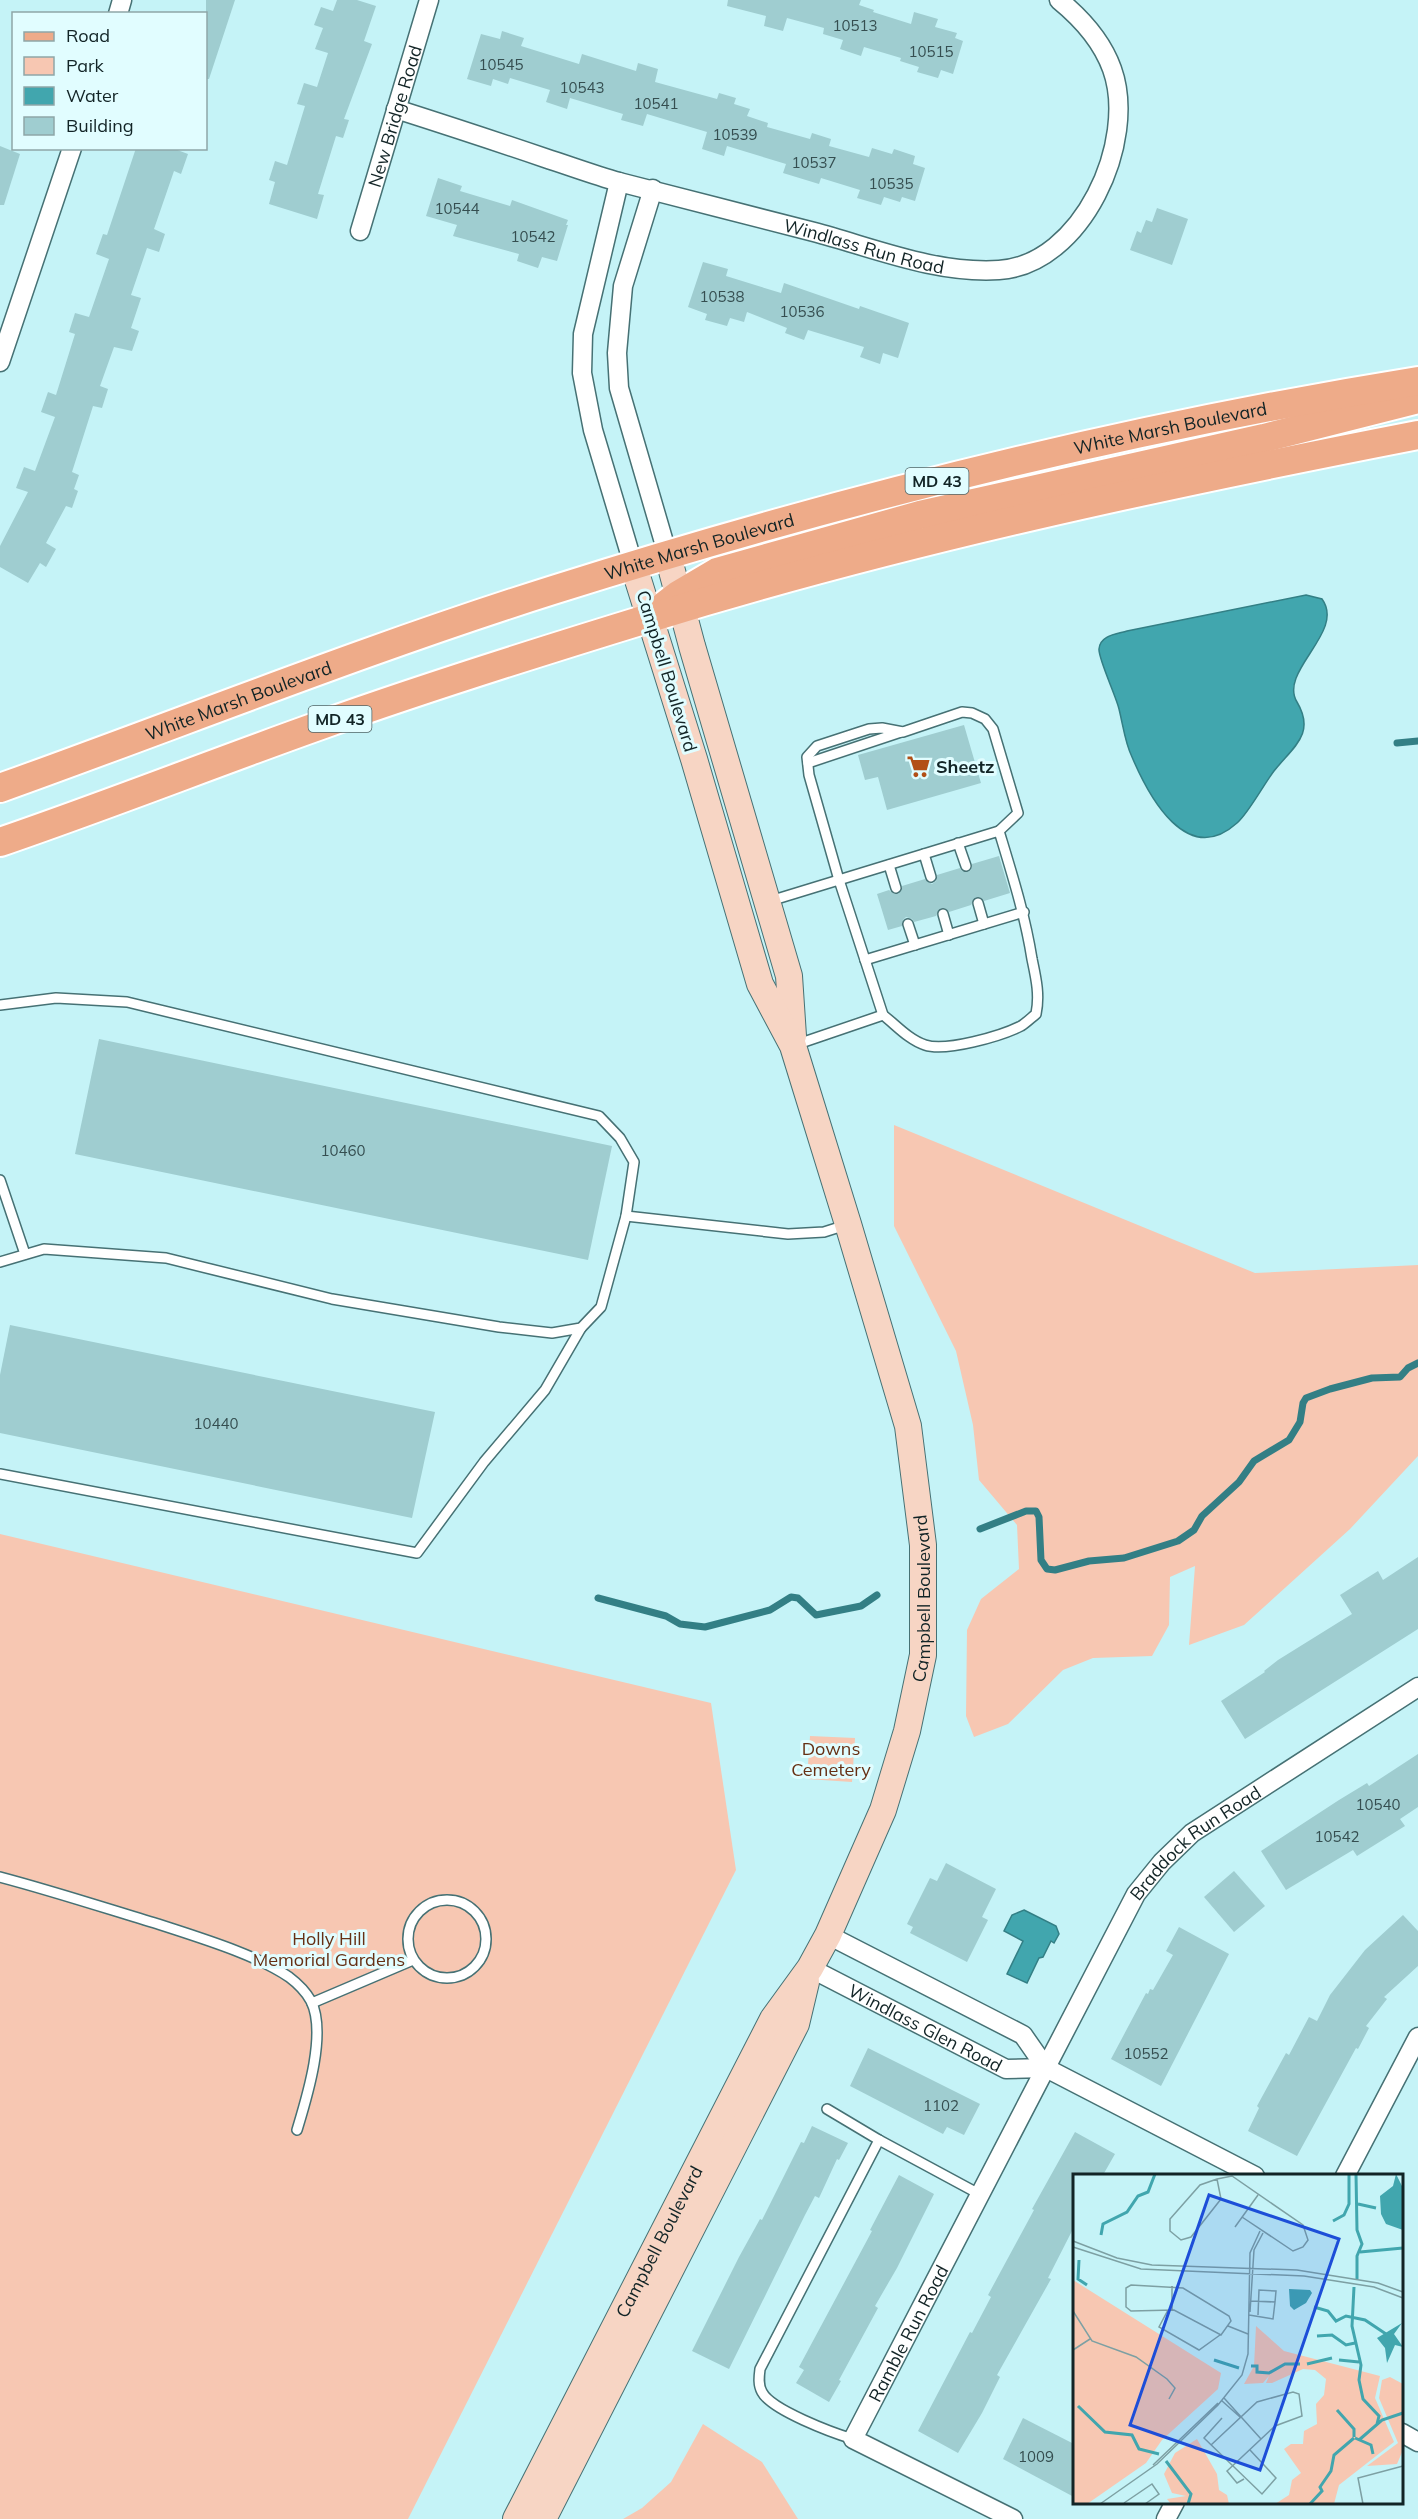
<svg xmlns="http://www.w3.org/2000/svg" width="1418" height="2519" viewBox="0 0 1418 2519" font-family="Mulish,sans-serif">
	<rect width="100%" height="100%" fill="#c5f3f7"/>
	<g fill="#f7c7b2">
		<path d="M894 1125 1255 1273 1418 1265V1456L1350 1529 1244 1625 1189 1645 1195 1566 1170 1577 1169 1625 1152 1656 1093 1658 1063 1670 1008 1724 974 1737 966 1716 967 1630 981 1599 1019 1569 1017 1525 979 1480 973 1425 956 1351 894 1226Z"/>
		<path d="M0 1534 711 1703 736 1870 408 2519H0Z"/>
		<path d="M810 1736 855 1738 852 1782 807 1779Z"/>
		<path d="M703 2424 762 2462 798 2519H623L642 2508 671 2482Z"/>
	</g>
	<g fill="#41a6ae" stroke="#337f85" stroke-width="1.5">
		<path d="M1306 595 1322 599C1346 632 1278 671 1297 702 1316 734 1293 747 1274 771 1264 784 1248 814 1237 823 1187 868 1149 797 1132 757 1125 743 1123 725 1119 709 1116 696 1098 658 1099 649 1100 635 1117 634 1127 631Z"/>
		<path d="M1024 1910 1056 1926 1059 1934 1054 1943 1051 1941 1043 1957 1039 1958 1027 1983 1007 1974 1023 1941 1004 1931 1012 1915Z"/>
	</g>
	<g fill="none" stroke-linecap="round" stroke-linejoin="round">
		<g stroke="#337f85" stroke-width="7">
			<path d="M1397 743 1418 741"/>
			<path d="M980 1529 1026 1511H1036L1039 1517 1041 1560 1047 1569 1055 1570 1089 1561 1124 1558 1178 1541 1194 1530 1202 1516 1239 1482 1254 1461 1289 1440 1300 1422 1303 1403 1306 1398 1330 1389 1372 1378 1400 1377 1408 1368 1418 1363"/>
			<path d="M598 1598 666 1616 680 1624 705 1627 770 1610 791 1597 798 1598 816 1615 861 1606 877 1595"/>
		</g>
	</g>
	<g fill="#9fcdd0">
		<path d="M206 0H235L209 79H206Z"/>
		<path d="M337 0H357L376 6 364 41 372 44 344 119 349 120 343 138 336 136 318 194 324 195 317 219 269 204 275 182 269 180 275 161 287 165 305 106 297 104 304 83 317 87 328 53 315 49 323 28 314 25 321 7 333 11Z"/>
		<path d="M728 0H861L859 5 874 10 873 12 911 24 914 12 938 19 935 27 957 33 955 38 963 41 953 74 941 70 938 78 917 72 919 67 900 61 901 58 864 47 861 56 840 49 843 40 823 34 824 28 787 18 783 31 764 26 766 16 727 6Z"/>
		<path d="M502 31 524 38 521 46 579 64 582 54 636 71 638 63 658 69 655 82 717 99 719 93 736 98 734 104 750 109 747 116 768 123 767 127 810 139 812 133 831 139 829 146 869 157 872 148 892 154 894 149 915 156 913 164 925 168 915 201 902 197 900 202 884 197 881 205 857 198 860 190 821 178 819 184 783 173 786 164 727 146 724 156 702 149 707 132 647 114 643 126 621 120 623 114 570 98 567 109 546 102 550 90 510 78 508 84 493 79 491 86 467 79 481 34 500 39Z"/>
		<path d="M0 146 20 154 4 205H0Z"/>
		<path d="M136 148H172L188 154 181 174 174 171 154 229 165 234 159 252 147 248 131 295 141 298 131 328 139 331 132 351 114 347 100 386 108 389 102 408 93 406 72 472 79 475 74 489 78 491 72 508 66 506 46 543 56 549 46 567 40 563 28 583 0 567V546L28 492 16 488 24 467 35 471 55 417 41 412 48 392 56 395 75 334 69 332 75 313 89 317 109 259 96 254 103 234 107 235Z"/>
		<path d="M438 178 462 186 460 191 510 206 512 200 568 220 566 225H568L557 261 542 257 538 268 517 261 519 254 453 236 457 225 426 216Z"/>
		<path d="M1157 208 1188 219 1172 265 1130 250 1137 231 1141 233 1146 220 1152 222Z"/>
		<path d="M703 262 728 269 726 276 781 293 784 283 859 309 860 306 909 323 898 358 883 353 880 364 860 357 864 347 808 330 804 340 785 333 787 328 747 312 744 322 730 318 727 326 705 320 707 314 688 307Z"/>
		<path d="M964 725 981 783 887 810 878 777 865 780 858 755Z"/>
		<path d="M999 856 1010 893 984 901 980 897H976L971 905 949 912 945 908H941L936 916 914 922 912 919 906 917 903 920 902 926 888 930 877 894 889 890 894 894H898L902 890V886L925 879 932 884 936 881 937 875 960 868 962 871 968 872 971 870 972 864Z"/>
		<path d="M99 1039 612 1146 588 1260 75 1154Z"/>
		<path d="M10 1325 435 1412 412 1518 0 1433V1375Z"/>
		<path d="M1418 1557V1629L1245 1739 1221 1701 1265 1672 1264 1671 1278 1660 1352 1614 1340 1595 1378 1571 1383 1580Z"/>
		<path d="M1418 1754V1807L1400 1819 1405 1826 1357 1856 1353 1850 1286 1890 1261 1851 1339 1800 1367 1783 1369 1786Z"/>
		<path d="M946 1863 996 1889 982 1917 988 1920 967 1962 910 1933 913 1927 907 1924 930 1878 937 1881Z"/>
		<path d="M1234 1871 1265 1906 1234 1932 1204 1897Z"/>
		<path d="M1403 1915 1418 1931V1966L1384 1997 1387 1999 1366 2026 1369 2028 1358 2049 1356 2048 1297 2156 1248 2131 1259 2108 1257 2106 1286 2053 1289 2055 1309 2017 1317 2021 1330 1995 1365 1950Z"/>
		<path d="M1179 1927 1229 1954 1161 2086 1111 2059 1146 1993 1148 1994 1150 1989 1153 1990 1173 1955 1166 1951Z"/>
		<path d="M868 2048 980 2104 964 2135 947 2127 943 2134 850 2086Z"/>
		<path d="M812 2126 848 2143 839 2160 837 2159 819 2198 815 2196 805 2215 729 2369 692 2351 739 2257 760 2219 762 2220 801 2142 804 2143Z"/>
		<path d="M1075 2132 1115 2154 1103 2175H1074V2227L1048 2278 1051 2279 997 2375 1000 2377 982 2413 958 2453 918 2431 970 2332 972 2333 991 2297 988 2295 1034 2210 1032 2209Z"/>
		<path d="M899 2175 934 2194 897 2268 875 2306 878 2308 839 2380 841 2381 829 2402 796 2383 804 2370 799 2367 872 2231 870 2230Z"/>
		<path d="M1023 2418 1074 2444V2497L1003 2459Z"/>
	</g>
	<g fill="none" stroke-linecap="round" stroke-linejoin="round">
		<defs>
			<g id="lane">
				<path d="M808 763 901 732"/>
				<path d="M958 843 966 866"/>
				<path d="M924 854 931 877"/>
				<path d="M889 865 896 888"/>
				<path d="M770 901 999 831C1012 874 1025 915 1032 959 1036 978 1040 995 1036 1014 1031 1018 1026 1023 1021 1026 1001 1036 946 1052 925 1045 909 1040 896 1025 883 1015L795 1045"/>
				<path d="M978 903 984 924"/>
				<path d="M943 914 949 935"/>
				<path d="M908 924 915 945"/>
				<path d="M865 960 1024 912"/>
				<path d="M0 1005 56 998 127 1002 599 1116 620 1138 634 1162 626 1216 601 1307 581 1328 552 1333 499 1327 332 1299 166 1258 44 1249 0 1262"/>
				<path d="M883 1015 839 880 809 775 807 757 817 746 869 729 882 728 903 732 962 712 972 713 985 719 993 729 1018 813 999 831"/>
				<path d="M0 1180 25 1254"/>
				<path d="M626 1216 788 1234 824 1232 846 1225"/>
				<path d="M0 1474 417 1553 484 1462 545 1390 581 1328"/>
				<path d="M0 1877C53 1891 105 1908 158 1924 197 1937 255 1954 289 1977 297 1983 306 1992 311 2001 327 2033 307 2097 297 2130"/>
				<circle cx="447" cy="1939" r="39"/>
				<path d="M312 2003 413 1960"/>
				<path d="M827 2109 879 2140 981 2195"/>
				<path d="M853 2439C833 2433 771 2410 762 2392 758 2385 759 2377 760 2369L879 2140"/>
			</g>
			<g id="street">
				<path d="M118 14 122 0"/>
				<path id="s1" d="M396 109C446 125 495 141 545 158 570 166 594 175 619 182 684 199 749 215 814 232 874 248 936 274 999 270 1082 265 1138 141 1112 69 1102 41 1081 18 1059 0"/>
				<path d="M619 182 583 334 582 373 593 430 634 567"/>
				<path d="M653 189 623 286 617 353 619 388 668 556"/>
				<path id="s2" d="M360 231 429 0"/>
				<path d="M0 362 72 148"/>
				<path d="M828 1935 1023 2035 1046 2068 1255 2176"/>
				<path id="s3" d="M810 1968 1006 2069 1046 2068"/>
				<path d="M1345 2176 1418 2037"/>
				<path d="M1402 2433 1418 2442"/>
				<path id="s4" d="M1013 2519 853 2439 1136 1894 1162 1862 1192 1833 1418 1687"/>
				<path d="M1166 2519 1175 2502"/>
			</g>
			<g id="secondary">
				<path d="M668 556 692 646 789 976 793 1036"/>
				<path id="s5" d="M516 2519 773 2019 810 1968 828 1935 883 1810 907 1731 923 1655V1545L908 1426 848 1224 793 1046 760 984 694 759 634 567"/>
				<path d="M543 2519 796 2024 806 1982"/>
			</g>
			<g id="primary">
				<path d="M665 605 678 595 717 572 920 515 1264 438 1418 399"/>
				<path id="s6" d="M0 788C184 722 366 649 553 590 835 501 1125 428 1418 381"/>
				<path d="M0 842C108 805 214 763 321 725 430 686 542 651 653 617 904 540 1161 485 1418 435"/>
			</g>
		</defs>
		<use href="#lane" stroke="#467174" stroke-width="12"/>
		<use href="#street" stroke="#467174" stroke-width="21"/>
		<use href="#secondary" stroke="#467174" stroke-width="28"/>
		<use href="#primary" stroke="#fff" stroke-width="32"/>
		<use href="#lane" stroke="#fff" stroke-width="9"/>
		<use href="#street" stroke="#fff" stroke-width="18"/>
		<use href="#secondary" stroke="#f7d5c4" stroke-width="26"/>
		<use href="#primary" stroke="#eeab89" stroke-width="28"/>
	</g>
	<defs>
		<symbol id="supermarket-bare" viewBox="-9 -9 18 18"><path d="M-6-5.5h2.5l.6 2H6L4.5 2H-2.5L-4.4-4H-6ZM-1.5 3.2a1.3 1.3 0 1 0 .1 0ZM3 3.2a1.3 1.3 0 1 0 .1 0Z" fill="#b24f16" stroke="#e1fdff" stroke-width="2.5" paint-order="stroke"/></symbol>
	</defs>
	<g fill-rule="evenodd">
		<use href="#supermarket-bare" x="902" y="750" width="33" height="33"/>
	</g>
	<g text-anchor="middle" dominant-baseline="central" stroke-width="6" stroke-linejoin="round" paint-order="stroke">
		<g font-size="15" fill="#354e50">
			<text x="855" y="25">10513</text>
			<text x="931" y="51">10515</text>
			<text x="501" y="64">10545</text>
			<text x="582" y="87">10543</text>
			<text x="656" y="103">10541</text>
			<text x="735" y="134">10539</text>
			<text x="814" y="162">10537</text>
			<text x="891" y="183">10535</text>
			<text x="457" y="208">10544</text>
			<text x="533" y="236">10542</text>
			<text x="722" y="296">10538</text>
			<text x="802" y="311">10536</text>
			<text x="343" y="1150">10460</text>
			<text x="216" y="1423">10440</text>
			<text x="1378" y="1804">10540</text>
			<text x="1337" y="1836">10542</text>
			<text x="1146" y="2053">10552</text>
			<text x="941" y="2105">1102</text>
			<text x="1036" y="2456">1009</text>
		</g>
		<g fill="#e1fdff" stroke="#506567" stroke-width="1.5">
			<rect x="905.5" y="468" width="63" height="26" rx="4.5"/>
			<rect x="308.5" y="706" width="63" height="26" rx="4.5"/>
		</g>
		<g font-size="16" font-weight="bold" fill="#122426">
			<text x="937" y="481">MD 43</text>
			<text x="340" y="719">MD 43</text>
		</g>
		<g font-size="18" fill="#122426" stroke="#e1fdff">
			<text stroke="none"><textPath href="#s2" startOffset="120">New Bridge Road</textPath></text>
			<text stroke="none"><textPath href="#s1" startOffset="488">Windlass Run Road</textPath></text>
			<text stroke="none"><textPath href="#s6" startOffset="1226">White Marsh Boulevard</textPath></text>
			<text stroke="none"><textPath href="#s6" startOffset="740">White Marsh Boulevard</textPath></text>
			<text transform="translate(667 671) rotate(73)">Campbell Boulevard</text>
			<text stroke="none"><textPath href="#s6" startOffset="254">White Marsh Boulevard</textPath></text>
			<text stroke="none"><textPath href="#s5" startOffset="1016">Campbell Boulevard</textPath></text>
			<text stroke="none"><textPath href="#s4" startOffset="872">Braddock Run Road</textPath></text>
			<text stroke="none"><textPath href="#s3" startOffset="130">Windlass Glen Road</textPath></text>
			<text stroke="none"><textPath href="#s5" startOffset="312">Campbell Boulevard</textPath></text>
			<text stroke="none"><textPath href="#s4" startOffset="298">Ramble Run Road</textPath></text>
		</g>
		<g font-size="18" font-weight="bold" fill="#122426" stroke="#e1fdff" text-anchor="start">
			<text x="936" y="766">Sheetz</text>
		</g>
		<g font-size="18" fill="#663014" stroke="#e1fdff">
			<text x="831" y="1748">Downs<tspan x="831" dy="21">Cemetery</tspan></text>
			<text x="329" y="1938">Holly Hill<tspan x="329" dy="21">Memorial Gardens</tspan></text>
		</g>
	</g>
	<g transform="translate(1073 2174)">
		<rect width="330" height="330" fill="#c5f3f7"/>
		<path d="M0 106 148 199 145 215 89 266 73 289 14 330H0ZM183 152 211 177 307 202 302 224 321 268 266 311 261 330H202L216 321 219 306 228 299 211 275 218 270H230L231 257 244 250 243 230 251 221 253 205 242 196 230 195 199 209H193L196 202 190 209 171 210 181 192ZM317 203 330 210V276L324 290 294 292 325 269 306 224 309 206ZM124 265 144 300 146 316 154 321 156 330H98L94 325 113 322 99 319 91 300 102 279Z" fill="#f7c7b2"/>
		<path d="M323 0 330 14V56L313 50 308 40 307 22 320 12ZM216 115 237 116 239 119 233 129 221 136 217 132ZM329 149 321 160 330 173 322 171 314 189 312 174 304 164Z" fill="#41a6ae"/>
		<path fill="none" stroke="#41a6ae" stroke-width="3" d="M283 0 284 56 289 70 284 82V105M285 30 303 34M260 47 271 41 276 30V0M28 61 30 50 54 38 65 22 75 18 82 0M287 78 330 74M6 86 5 105 14 111M281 113 279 152 288 191 286 206 290 225 306 242 304 250M241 133 255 137 263 147 273 142 292 146 313 160M244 162 259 161 273 171 282 169M141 186 166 194M266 186 286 188M234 190 259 184M178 192H184V198L196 199 212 190H227M5 232 32 258 59 261 66 275 86 280M264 236 281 255V263M282 264 298 271 300 280M286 266 309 246 330 239M93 287 118 320 115 330M237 330 249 317 247 313 258 297 261 281 281 264"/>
		<path fill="none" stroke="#7da0a3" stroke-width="1.5" d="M144 5 148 25 118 63 108 66 97 57V45L127 11 144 5 159 2 230 51 235 66 230 73 220 77 169 43M162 53 185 21M0 67 44 84 79 91 224 96 305 109 330 118M0 73 68 95 231 102 301 113 330 124M58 111 110 114 156 142 158 147 148 161 101 136 58 137 53 133V114ZM95 136 86 153 126 176 147 161M99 136V112M0 137 19 167 63 183 94 205 102 214 96 225M177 138 181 76 190 59M176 141 200 145 202 128 178 127M185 141 186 116 203 117 202 128M155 152 175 160M0 176 17 165M151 224 188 265M148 226 167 243M149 244 131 264 189 320 203 304 177 276M138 271 184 228 220 218 226 220 229 242 202 252 154 297 164 309 171 305M80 291 145 229M51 329 79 310 86 320 72 330M27 330 84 290 145 231 169 201 175 180 177 79 187 57M290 330 285 304 330 292"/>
		<path fill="#1d4ed8" fill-opacity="0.15" stroke="#1d4ed8" stroke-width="3" d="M136 21 266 65 187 296 57 251Z"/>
		<rect width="330" height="330" fill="none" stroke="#122426" stroke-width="3"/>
	</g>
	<rect x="12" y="12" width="195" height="138" fill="#e1fdff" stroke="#8ea6a8" stroke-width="1.5"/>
	<rect x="24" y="32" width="30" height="9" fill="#eeab89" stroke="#8ea6a8" stroke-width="1.5"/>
	<text x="66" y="42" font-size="18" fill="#122426">Road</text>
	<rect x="24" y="57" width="30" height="18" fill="#f7c7b2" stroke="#8ea6a8" stroke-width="1.5"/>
	<text x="66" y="72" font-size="18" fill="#122426">Park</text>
	<rect x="24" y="87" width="30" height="18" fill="#41a6ae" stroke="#8ea6a8" stroke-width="1.5"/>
	<text x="66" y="102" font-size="18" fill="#122426">Water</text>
	<rect x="24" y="117" width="30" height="18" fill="#9fcdd0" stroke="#8ea6a8" stroke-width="1.5"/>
	<text x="66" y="132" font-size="18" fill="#122426">Building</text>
</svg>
